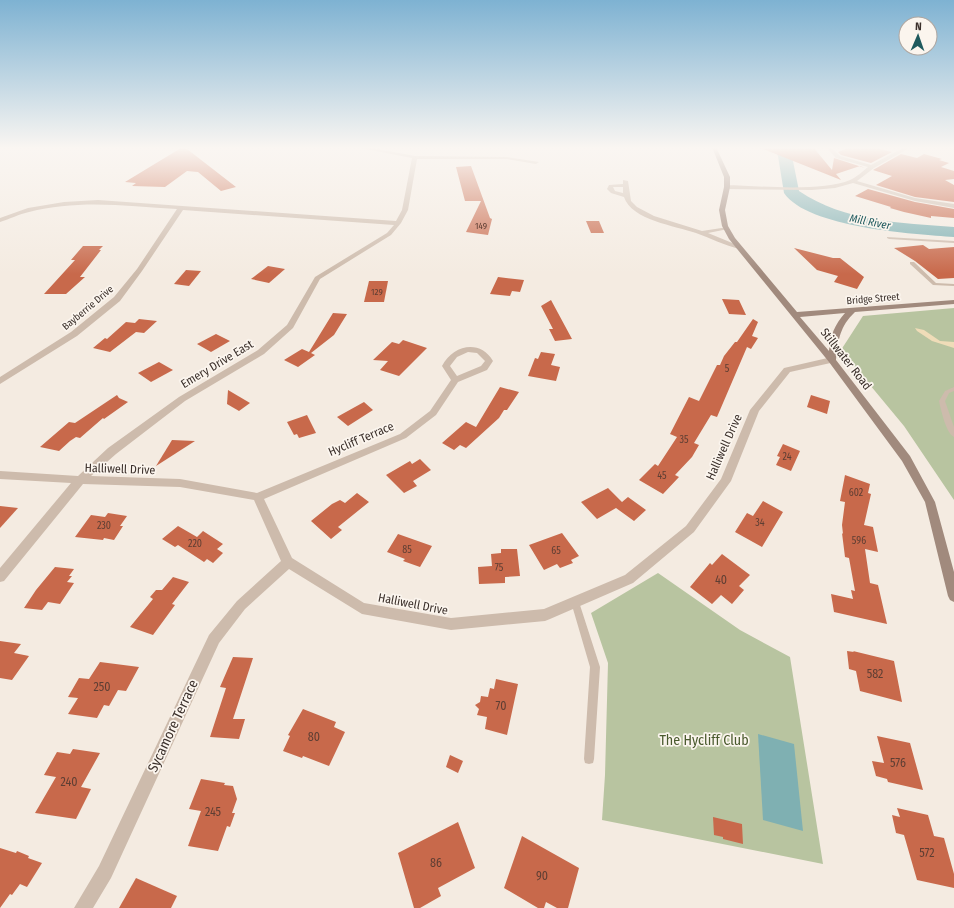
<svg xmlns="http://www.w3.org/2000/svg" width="954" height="908" viewBox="0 0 954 908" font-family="'Fira Sans Condensed',sans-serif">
	<rect width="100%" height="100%" fill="#f4ebe1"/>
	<g fill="#b8c4a0">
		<path d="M954 308V500L904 426 841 350 863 316Z"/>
		<path d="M658 573 740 630 790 657 823 864 602 820 605 775 608 663 591 613Z"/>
	</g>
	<path fill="#efdcb8" d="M915 328 924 330 940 341 954 342V348L932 341 917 331Z"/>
	<path fill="#7fb0b2" d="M758 734 794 744 803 831 763 820Z"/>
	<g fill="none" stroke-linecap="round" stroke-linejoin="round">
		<path fill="#7fb0b2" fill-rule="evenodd" d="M773 147H787L792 156 799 191C845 222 901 223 954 227V237C914 234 808 228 784 193L778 156Z"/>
	</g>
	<g fill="#c8694b">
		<path d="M758 147H813L832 170 834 158 865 168 860 166 836 174 841 180Z"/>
		<path d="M850 147H872L892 152 871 163 841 155 838 152Z"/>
		<path d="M181 148 187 149 236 187 221 191 198 172 187 171 165 187 132 186 136 183 125 182Z"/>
		<path d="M901 154 917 158 924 154 942 159 939 160 949 163 941 167 954 171V179L945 180 954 185V202L915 197 876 185 892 176 873 170Z"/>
		<path d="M471 166 490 218 492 219 488 235 466 232 481 201H465L456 167Z"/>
		<path d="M868 189 915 202 954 209V218L931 216V218L904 212 890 208 891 207 855 196Z"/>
		<path d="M586 221H599L604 233H591Z"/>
		<path d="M923 245 929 249 954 247V278L938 279 915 261 894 248Z"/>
		<path d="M83 246H103L99 250H101L80 277H85L66 294H44L75 260H71Z"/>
		<path d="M794 248 833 258H840L864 277 857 289 834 282 838 276 817 270Z"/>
		<path d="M268 266 285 269 269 283 251 279Z"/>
		<path d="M186 270 201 271 189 286 174 284Z"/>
		<path d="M498 277 524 280 520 292 512 291 510 296 490 294Z"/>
		<path d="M369 281H388L384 302H364Z"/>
		<path d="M722 299 739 300 746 315 729 314Z"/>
		<path d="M551 300 572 339 555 341 549 329H553L541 306Z"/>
		<path d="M333 313 347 314 334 335 311 353 315 355 298 367 284 360 302 349 309 352Z"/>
		<path d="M139 319 157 321 144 333 136 332 110 352 93 348 105 338 107 339 126 322 135 323Z"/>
		<path d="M753 319 758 322 752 336 758 338 751 349 747 347 717 417 711 415 694 443 699 445 692 457 675 475 679 477 663 494 639 480 655 464 658 466 677 437 670 434 689 397 699 401 717 365H720L724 356 735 342H737Z"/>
		<path d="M216 334 230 341 211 352 197 344Z"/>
		<path d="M403 340 427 348 399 376 380 370 388 361 373 360 392 342 399 344Z"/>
		<path d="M541 352 555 354 551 365 560 367 556 381 528 376 535 358 538 359Z"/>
		<path d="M159 362 173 370 151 382 138 373Z"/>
		<path d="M500 387 519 392 507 410H504L499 418 466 448 460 445 454 450 442 443 466 422 476 427Z"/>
		<path d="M228 390 250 403 239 411 227 404Z"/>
		<path d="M117 395 119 398 128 402 104 419 103 418 80 438 76 437 70 441 59 451 40 447 69 422 75 423Z"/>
		<path d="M811 395 830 401 827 414 807 407Z"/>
		<path d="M364 402 373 410 348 426 337 417Z"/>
		<path d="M307 415 316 433 299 438 297 434 294 435 287 422Z"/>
		<path d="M172 440 195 441 156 466Z"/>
		<path d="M783 444 800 451 791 471 776 465 780 457 777 456Z"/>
		<path d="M420 459 431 470 413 481 417 486 404 493 386 475 410 461 412 464Z"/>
		<path d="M845 475 870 484 868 493 871 494 864 525 873 527 878 552 865 549 870 583 878 585 887 624 834 612 831 594 853 599 851 590 855 591 849 558 845 557 842 533 843 534 842 525 845 502 840 501Z"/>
		<path d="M608 488 622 502 628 497 646 510 634 521 616 508 597 519 581 502Z"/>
		<path d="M357 493 369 502 338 527 342 530 331 539 311 521 332 504 340 500 345 503Z"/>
		<path d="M763 501 783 512 762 547 735 532 747 513 753 516Z"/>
		<path d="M0 506 18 508 0 528Z"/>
		<path d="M108 513 127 516 120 526H123L114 540 104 538 103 540 75 537 91 515 105 517Z"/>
		<path d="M178 526 197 537 203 531 223 544 217 549 223 553 213 563 207 559 204 562 178 545 175 547 162 539Z"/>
		<path d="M562 533 579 556 571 560 573 563 560 568 557 564 544 570 529 545Z"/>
		<path d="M398 534 432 546 420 567 403 561 405 559 387 552Z"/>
		<path d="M501 549H517L520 576 505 577V583L479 584 478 567 492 566 491 554 501 553Z"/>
		<path d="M722 554 750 575 739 586 744 590 732 604 721 595 712 604 690 587 710 563 712 565Z"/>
		<path d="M55 567 74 569 69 576H72L67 582 74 583 60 604 48 602 42 610 24 608 36 590Z"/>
		<path d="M173 577 189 582 172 604 175 605 153 635 130 627 153 599 150 597 156 590H162Z"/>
		<path d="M0 641 21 644 14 653 29 656 12 680 0 678Z"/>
		<path d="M847 651 854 652 853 651 894 661 902 702 860 691 856 671 849 669Z"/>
		<path d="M233 657 253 658 233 719H245L239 739 210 737 226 688 220 687Z"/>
		<path d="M100 662 139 667 126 691 118 690 109 706 104 705 97 718 68 714 78 698 68 697 79 678 89 679Z"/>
		<path d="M496 679 518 684 507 735 485 729 487 717 477 715 479 709 475 705 480 702 481 696 488 697 490 688 494 689Z"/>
		<path d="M303 709 336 722 334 727 345 732 329 766 303 756 302 758 283 751 290 736 288 735Z"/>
		<path d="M877 736 910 743 923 790 888 782 887 779 876 776 872 761 884 763Z"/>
		<path d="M73 749 100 753 81 787 91 789 76 819 35 813 56 777 44 775 57 752 70 754Z"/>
		<path d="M450 755 463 761 458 773 446 767Z"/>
		<path d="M201 779 225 783 224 785 233 786 237 799 232 813H235L230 827 227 826 218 851 188 846 201 811 189 809Z"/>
		<path d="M897 808 928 815 934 836 944 838 954 874V888L917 880 904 835 896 833 892 815 900 817Z"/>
		<path d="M713 817 742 824 743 844 723 839V837L714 835Z"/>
		<path d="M458 822 475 868 438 888 441 896 420 908H414L398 853Z"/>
		<path d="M522 836 579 868 568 908H557L546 902 544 908H538L504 888Z"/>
		<path d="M0 848 16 853 17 851 29 856 28 858 42 863 27 887 20 884 12 895 10 894 0 908Z"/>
		<path d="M136 878 177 896 171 908H119Z"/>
	</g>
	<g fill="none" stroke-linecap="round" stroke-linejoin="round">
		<g fill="#cdbbac" fill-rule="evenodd">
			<path d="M887 237 954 241V243L889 239 887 238Z"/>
			<path d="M910 262H914L936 283 954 284V286L933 285 910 264Z"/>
			<path d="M954 387V391L949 393 945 401 954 427V437C946 433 941 410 939 401L945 391Z"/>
			<path d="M575 598 578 599 579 602 600 667 594 759 593 763 589 764 585 763 584 759 590 667 571 602 572 599Z"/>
		</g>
		<g fill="#cdbbac" fill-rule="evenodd">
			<path d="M355 147H366L415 156 507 157 539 162 536 164 507 159H417L408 210 401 223 391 235 320 279 293 328 264 354 185 401 116 454 91 476 180 479 257 493 400 434 430 411 451 380 442 366C453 345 480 339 493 361L487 370 458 382 436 415 406 438 264 499 292 558 364 603 451 618 544 609 625 575 686 526 721 479 750 410 784 368 832 357 836 360 835 362 790 372 759 411 731 481 694 532 633 583 550 619 545 621 451 630 362 614 289 569 245 609 219 643 111 878 93 908H74L99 866 209 635 237 601 281 561 254 500 180 487 83 484 4 581 0 582V568L71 483 0 479V471L78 476 108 448 179 397 258 350 287 325 315 277 387 233 394 225 183 210 142 271 120 301 77 336 0 384V377L71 332 114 297 137 269 177 209C128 206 78 199 29 212 19 214 10 219 0 222V218L28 208 64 202 98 200 396 221 402 210 412 158ZM468 352 477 353 485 361 481 366 457 376 450 366 457 357Z"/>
			<path d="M826 147H831L840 156 871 165 905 147H911L874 168 857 181 915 198 954 204V208L915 201 853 183 835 188 812 190 727 189 724 187 727 185C758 186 823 192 850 180 857 177 863 171 868 167L836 158Z"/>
			<path d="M946 147H954V150L946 148Z"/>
			<path d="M623 180 628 181 631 201 637 207 654 216 702 231 728 227V229L708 233 742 247 739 249C724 245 710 238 696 233 676 226 631 220 624 197L611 193 607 189 609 185 623 184ZM613 187H623V193L615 191Z"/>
		</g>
		<path fill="#a18a7d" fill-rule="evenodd" d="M712 147H716L730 177V187L725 210 728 226 735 238 797 312 954 300V304L855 312C840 326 838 340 836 360L910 456 935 502 954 572V602L950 600 948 596 925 502 902 461 829 362 729 239 722 226 719 210 724 187V177ZM845 313C835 324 830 336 829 351L800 317Z"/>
	</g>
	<linearGradient id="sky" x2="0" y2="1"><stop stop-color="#7eb2d2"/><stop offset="0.54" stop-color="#faf6f2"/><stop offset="1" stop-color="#faf6f2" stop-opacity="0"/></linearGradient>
	<rect width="954" height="274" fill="url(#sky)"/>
	<g text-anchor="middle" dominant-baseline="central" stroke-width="3.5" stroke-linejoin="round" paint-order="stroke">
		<g font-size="9" fill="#5e3e33">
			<text x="481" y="226">149</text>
			<text x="377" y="292">129</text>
		</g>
		<g font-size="10" fill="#3b302b" stroke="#fbf5ee">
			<text transform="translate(873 299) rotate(-5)">Bridge Street</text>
			<text transform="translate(88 308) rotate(-40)">Bayberrie Drive</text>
		</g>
		<g font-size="10" fill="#5e3e33">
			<text x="727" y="369">5</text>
			<text x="684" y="440">35</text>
			<text x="787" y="457">24</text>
			<text x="662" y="476">45</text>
			<text x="856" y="493">602</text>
			<text x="760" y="523">34</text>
			<text x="104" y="526">230</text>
			<text x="859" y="541">596</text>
			<text x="195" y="544">220</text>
			<text x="407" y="550">85</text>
			<text x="556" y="551">65</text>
			<text x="499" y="568">75</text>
		</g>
		<g font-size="11" font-style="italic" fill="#1f5a5e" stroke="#fbf5ee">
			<text transform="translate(870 222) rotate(11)">Mill River</text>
		</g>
		<g font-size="12" fill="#3b302b" stroke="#fbf5ee">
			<text transform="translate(846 359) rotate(52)">Stillwater Road</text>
			<text transform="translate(217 364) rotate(-31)">Emery Drive East</text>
			<text transform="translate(361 439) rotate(-23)">Hycliff Terrace</text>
			<text transform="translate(724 447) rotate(-66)">Halliwell Drive</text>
			<text transform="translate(120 469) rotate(2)">Halliwell Drive</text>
			<text transform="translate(413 604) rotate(11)">Halliwell Drive</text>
		</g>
		<g font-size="12" fill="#5e3e33">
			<text x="721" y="580">40</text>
			<text x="875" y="674">582</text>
			<text x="102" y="687">250</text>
			<text x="501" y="706">70</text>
			<text x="314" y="737">80</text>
			<text x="898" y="763">576</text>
			<text x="69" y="782">240</text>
			<text x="213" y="812">245</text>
			<text x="927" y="853">572</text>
			<text x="436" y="863">86</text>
			<text x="542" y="876">90</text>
		</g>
		<g font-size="14" fill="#3b302b" stroke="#fbf5ee">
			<text transform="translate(173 726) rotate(-65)">Sycamore Terrace</text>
		</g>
		<g font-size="14" fill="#4a5a2e" stroke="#fbf5ee">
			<text x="704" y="740">The Hycliff Club</text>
		</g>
	</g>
	<g transform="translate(918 36) rotate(2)"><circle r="19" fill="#fbf5ee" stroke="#aea6a0"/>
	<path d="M0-3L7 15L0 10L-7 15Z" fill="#1f5a5e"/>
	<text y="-6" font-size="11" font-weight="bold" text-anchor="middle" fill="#3b302b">N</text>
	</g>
</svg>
